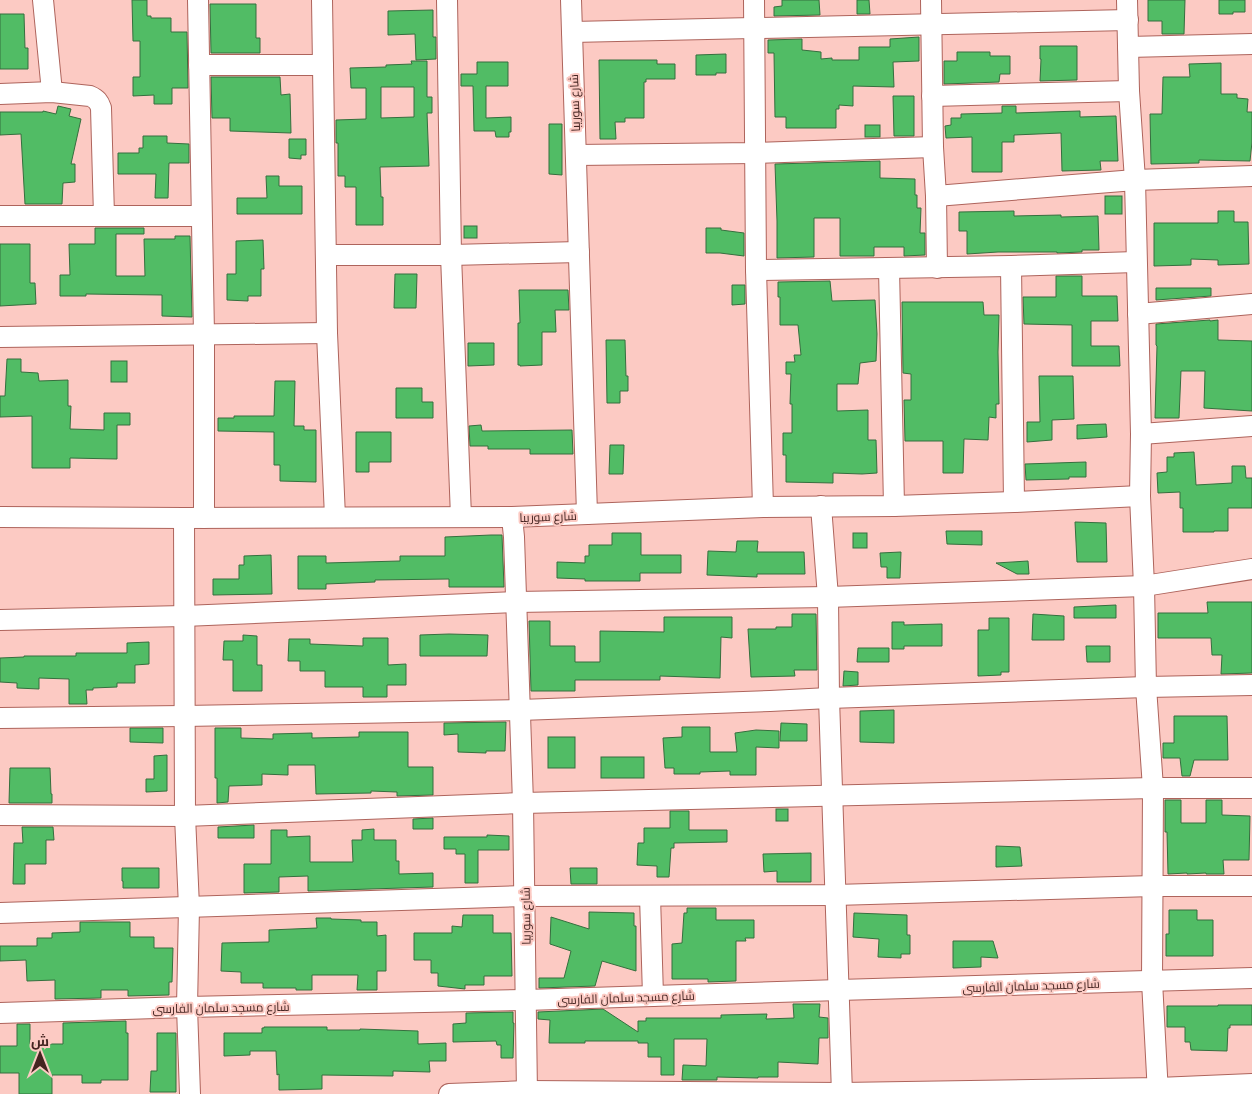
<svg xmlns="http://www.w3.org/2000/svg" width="1252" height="1094" viewBox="0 0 1252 1094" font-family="'Playfair Display',Cairo,serif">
	<rect width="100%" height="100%" fill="#fccac3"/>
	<g fill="#51bc65" stroke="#356f3e" fill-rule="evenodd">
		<path d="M132 0H147V16H151V18H171V32H187L188 88H172V104H154V95L133 96V77H140V41H133Z"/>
		<path d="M782 0H819L820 15 774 16V7L782 6Z"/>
		<path d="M857 0H869L870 14H857Z"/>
		<path d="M1148 0H1185L1184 34H1162V21H1148Z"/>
		<path d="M1219 0H1245V12H1233V14H1219Z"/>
		<path d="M210 4H256V38H260V53H211Z"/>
		<path d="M433 10V37H436V59L416 60 415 34 388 35V11Z"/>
		<path d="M0 14H24L25 48H28V69H0Z"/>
		<path d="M919 37V61L893 62 894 87 853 86V106L839 105V109H836V128H786V117H775L774 53H768V40L802 39V50L821 52V59L832 58V60H859V47H890V39Z"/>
		<path d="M1040 46H1077V80L1040 81 1041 59H1040Z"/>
		<path d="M957 52H990V56H1010V74H1000L999 82 944 84V61H957Z"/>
		<path d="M726 54V73H716V75H696V55Z"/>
		<path d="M599 60H657V64H675V79H646V82H644V118H625V122H615L616 139H600Z"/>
		<path d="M411 61H427V97H432V113H427L429 166 380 167 381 197H383V225H356V187H345V176H338V143H336V120L366 119V88H351L350 68 386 67V65L412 64ZM381 87H414V117L381 118Z"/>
		<path d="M477 62H508V86H486V118L511 117V132H509V137H496L495 131H474L473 86H461V74H477Z"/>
		<path d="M1221 63V94H1237V98L1248 99 1247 112H1252V142L1250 161 1199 160V163L1151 164 1150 114H1162L1163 77H1190L1189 64Z"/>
		<path d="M211 77H280L281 95 290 94 291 133 230 131V118H212Z"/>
		<path d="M893 96H914V136H894Z"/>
		<path d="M58 106 71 109 69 116 81 119 71 164H75V182L63 183 62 204H25L21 134 0 135V112H43V111L56 114Z"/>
		<path d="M1002 106H1016V113L1080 111V117L1116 116 1118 161H1100L1101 170 1062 171 1061 133 1014 135V142H1002V172H972V137L946 138 945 126 951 125V118H961V114L1002 113Z"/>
		<path d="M549 124H562V175L549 174Z"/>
		<rect x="865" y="125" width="15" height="12"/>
		<path d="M143 136H167V143L189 144V163H169L168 198H155L156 174H118V153H139V148H143Z"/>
		<path d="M289 139H306V155H301V159L289 158Z"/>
		<path d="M880 161V178L915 179V195H917V208H921L920 233H925V255L904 256V247H874V256H840V218H814V257L777 258V221L775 164Z"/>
		<path d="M266 176H279V186H302V214H237V198H267Z"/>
		<rect x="1105" y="196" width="17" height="18"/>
		<path d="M1014 211V216L1061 215V217L1098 216 1099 250H1082V252L1057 253V252H998L967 254V231H959V212Z"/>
		<path d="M1218 211H1234V222H1248L1249 264 1218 265V260L1191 259V265L1154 266V223H1218Z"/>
		<rect x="464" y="226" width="13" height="12"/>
		<path d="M95 228H144V234H116V276H145L144 239H175V236H190L192 317 162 316V295L86 294V296H60V275H70L69 244H95Z"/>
		<path d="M706 228H721V230L744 233V256L720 253H706Z"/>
		<path d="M263 240 264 269H261V296H248V301L227 300V274H236V241Z"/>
		<path d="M0 244H30V283H35L36 304 0 306Z"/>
		<path d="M395 274H417L416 308H394Z"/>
		<path d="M1056 276H1082V296H1117L1118 321H1091V346H1119L1120 366H1072V325L1024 324 1023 297H1056Z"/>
		<path d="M830 281 832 301 875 300 877 334 876 361 860 363 858 384H837V411L868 410V440H876L877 473 862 474 833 473V483L786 482V455H783V433H792V404H790L791 374H786V362H795L794 355H801L798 325H780V297H778V282Z"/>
		<path d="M732 285H745V304L732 305Z"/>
		<path d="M1156 288H1211V296L1156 300Z"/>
		<path d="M519 290H568L569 310H555L556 332H542V365L520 366V365H518V323H520Z"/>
		<path d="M902 302H983L984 315H999L998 352 999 404H996V418L989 417 988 440 964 439 963 473H943V441H905L904 400H911V374L903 373Z"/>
		<path d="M1210 320V321L1218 320V340L1252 341V411L1204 408 1205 371H1181L1179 418H1155L1157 346 1156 345V324Z"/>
		<path d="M606 340H625L626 376H628V391H620V403H607Z"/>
		<path d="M468 343H494V365L468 366Z"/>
		<path d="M7 359H21V372L38 373 39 381 68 380V406H71L70 429 104 430V413H130V425H117V459L70 458V468H32V416L0 417V396H5Z"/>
		<rect x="111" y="361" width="16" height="21"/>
		<path d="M1039 376H1073L1074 419 1052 420V440L1027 442V422H1040Z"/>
		<path d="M275 381H295L294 426H304V430H316V482L280 481V465H274V432L218 431V418H234V416H274Z"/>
		<path d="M396 388H422V402H433V418H396Z"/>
		<path d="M1106 424 1107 437 1077 439V425Z"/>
		<path d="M481 425 482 431 572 430 573 454H530V449H488V446H470L469 426Z"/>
		<path d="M356 432H391V462H369V472H356Z"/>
		<path d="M610 445H624L623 474H609Z"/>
		<path d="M1194 452 1196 485 1232 483V466H1245L1246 478H1252V508H1228V531H1214V532H1183V508H1180V492L1158 493 1157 473 1167 472V457H1174V453Z"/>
		<path d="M1086 462V477H1069V479L1026 480 1025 464Z"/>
		<path d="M1075 522 1106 523 1107 562H1077Z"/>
		<path d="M946 531H982V545L947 544Z"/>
		<path d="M612 533H641V555H681V573H640V581H585V579L557 578V562L585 563V556H589V545H612Z"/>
		<rect x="853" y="533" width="14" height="15"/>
		<path d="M491 535H502L504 587H449V579L375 580V582L326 584V589H298V556H326V563L400 561V556H445V537Z"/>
		<path d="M737 541H758L757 552H804L805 574H757V577L707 575 708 551 736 552Z"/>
		<path d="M901 552 900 578H887V567H881L880 553Z"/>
		<path d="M271 555 272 594 213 595V579H239V565H244V556Z"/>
		<path d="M1028 561 1029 574H1017L996 563Z"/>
		<path d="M1207 602H1252V673L1221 674 1222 655H1212L1211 638H1158V613H1208Z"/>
		<path d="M1116 605V618H1074V607Z"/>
		<path d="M792 614H816L817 670H794L795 676 751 677 748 629H776V627H792Z"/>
		<path d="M1033 614 1064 616V640H1032Z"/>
		<path d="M664 617H732V638L721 637 720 678 660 676V680H575V691H531L529 621H550V646H575V662H600V631L664 632Z"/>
		<path d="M989 618H1009V672H1001V675L978 676V630H989Z"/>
		<path d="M892 622H904V625L942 624V646H904V649H892Z"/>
		<path d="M449 634 488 635 487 656H420V635Z"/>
		<path d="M243 635 257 636V665H262V691H233V660H223L224 641H243Z"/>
		<path d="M363 638H388V665L406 664V685H387V697H363V687H325V671H300V661H288L289 639H310V644L363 646Z"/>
		<path d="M149 642V664L135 665V683H117V687L93 688V690H86L87 704H69V679L39 678V689L17 688V683L0 682V658L24 657V656H76V653H127V643Z"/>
		<path d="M1086 646H1110V662H1087Z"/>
		<path d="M858 648H889V662H857Z"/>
		<path d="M844 671 858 672V685L843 686Z"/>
		<path d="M894 710V743L860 742V711Z"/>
		<path d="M1174 716H1227L1228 760H1194L1190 776H1182L1180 758H1163V743H1174Z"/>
		<path d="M506 722 505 751H486V753L458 752V734L444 735V723Z"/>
		<path d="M781 723 807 724V741H780Z"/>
		<path d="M682 727H710V752H737L735 733 756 730 779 731V748L756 747V775H730V771L700 772V774H674V768H665L663 738 682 737Z"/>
		<path d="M130 728H163V743L130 742Z"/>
		<path d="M215 728H241V738L273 739V734L312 733V738L359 737V732H408V767H433V795L397 796V792L371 791V793L316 794 315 765H288V775L262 774V785L229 786 228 802 217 803V778H215Z"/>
		<rect x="548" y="737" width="27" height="31"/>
		<path d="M167 755V791L146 792V779H154V756Z"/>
		<rect x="601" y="757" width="43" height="21"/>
		<path d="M10 768H50L51 794H52V803H9Z"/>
		<path d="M1165 800H1181V823H1206V800H1222V815L1250 816 1249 860H1223L1224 874H1206V873L1187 874V873L1168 874 1167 832H1165Z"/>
		<rect x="776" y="809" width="12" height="12"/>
		<path d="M670 811H689V830H727V842L674 843V848H671L669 877H657V866L637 865 638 843H644V828H670Z"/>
		<path d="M433 818V829H413V819Z"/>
		<path d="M254 825V838H218V827Z"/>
		<path d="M22 827H53L54 840H46V864H25V884H13L14 843H23Z"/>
		<path d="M374 829V840H396V861H399V874L433 873V887L308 891V876L279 877V892L244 893V864H271V830H287V837L310 836V862H353L352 840H362V830Z"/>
		<path d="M487 835 509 836V850H478V883H465V854H456V849H444V837H487Z"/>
		<path d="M996 846 1020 847 1022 866 996 867Z"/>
		<path d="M811 853V882H777V871L764 872 763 854Z"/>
		<path d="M122 868H159V888H123V881H122Z"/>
		<path d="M570 868H597V884H571Z"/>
		<path d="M687 908H716V920H754V938H745L746 941H736V981L708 982V979H672V944L682 943 684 913H687Z"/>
		<path d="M1169 910H1197V920H1213V956H1166V934H1169Z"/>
		<path d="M589 912 634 913V926H636V971L602 961 595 986 539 988V978H564L571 951 550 944 551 917 589 929Z"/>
		<path d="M854 913 907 915V935H910V954H901V958L878 957 879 939 853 937Z"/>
		<path d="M463 915H493V933H511L512 976H484V985H465V989L438 986V973H431V960H414V933H452V926L462 927Z"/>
		<path d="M316 918H331V919L361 920V922H377V936L386 935V971H377V990H357L358 975H312V990H296V988H263V983H241V972L221 971 222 943 269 942V930L317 928Z"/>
		<path d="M80 922H130V937H154V948H173L172 982H169V995L128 996V990H101V998L55 999V980L27 981 26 960 0 961V946H37V938H52V933L80 932Z"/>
		<path d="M953 941H993L998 958 981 957V967L953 968Z"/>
		<path d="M793 1004H820L819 1017 828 1018V1038H819L818 1064 778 1062V1077H758V1078L717 1077V1080H682L683 1065 706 1066 707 1039H674V1075H661V1057H648V1043H638V1041H585V1043H549L550 1020 538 1019V1012L603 1009 638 1032V1021H646V1018H721V1015L767 1014 766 1019 794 1018Z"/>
		<path d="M1218 1005H1252V1025H1230V1028H1228L1227 1051 1191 1050 1190 1042H1185V1027H1167V1006H1218Z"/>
		<path d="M513 1012V1023H514L513 1058H501V1045H497L496 1041 453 1042V1024L466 1023V1013Z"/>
		<path d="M126 1021V1033H128V1080H101V1083H82V1075H52V1094H19V1073H0V1046H17V1024H30V1044H63V1023Z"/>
		<path d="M264 1027H327V1030H360V1029L418 1031V1044L446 1043V1061H429L430 1072 393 1071V1076L322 1075V1089L279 1090V1074L277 1075 276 1051H250V1055L224 1056V1033H262V1028H264Z"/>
		<path d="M157 1033H176V1092H150L151 1071H157Z"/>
	</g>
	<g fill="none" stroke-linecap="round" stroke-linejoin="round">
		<defs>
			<g id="minor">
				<path d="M43 0 52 92"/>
				<path d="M198 0 204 334V518"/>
				<path d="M322 0 327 333 335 517"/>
				<path d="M447 0 451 255 461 517"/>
				<path d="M571 0 587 514"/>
				<path d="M754 0 756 270 763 507"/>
				<path d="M931 0 933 147 936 196 937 268"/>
				<path d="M1127 0 1129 91 1135 180 1141 434 1140 496 1144 586 1146 687 1153 788 1152 981 1158 1094"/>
				<path d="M572 32 1128 20"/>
				<path d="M1128 47 1252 44"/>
				<path d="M199 65H323"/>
				<path d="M0 94 52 92 90 96C97 99 99 102 101 108L104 216"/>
				<path d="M932 96 1129 91"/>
				<path d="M576 155 755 153 933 147"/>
				<path d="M936 196 1135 180 1252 176"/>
				<path d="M0 216H201"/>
				<path d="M326 255H451L579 252"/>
				<path d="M1011 266 1014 502"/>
				<path d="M889 268 894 506"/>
				<path d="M756 270 1011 266 1136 262"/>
				<path d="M1138 314 1252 304"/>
				<path d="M0 337 327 333"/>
				<path d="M1141 434 1252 426"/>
				<path d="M821 506 828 597 829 698 842 1094"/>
				<path d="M0 517 184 518 512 517 763 507 894 506 1014 502 1140 496"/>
				<path d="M512 517 514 537 523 803 527 1094"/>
				<path d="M184 518 185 816 189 907 187 1007 190 1094"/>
				<path d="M0 620 184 616 516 602 828 597 1144 586 1252 569"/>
				<path d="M0 718 184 716 520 710 770 701 829 698 1146 687 1252 685"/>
				<path d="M0 815 185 816 523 803 1153 788H1252"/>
				<path d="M650 896 653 996"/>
				<path d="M0 913 524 896 835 895 1153 886H1252"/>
				<path d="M0 1013 187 1007 526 1000 839 990 1252 978"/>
				<path d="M449 1094 527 1091 842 1093 1158 1088 1252 1084"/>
			</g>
		</defs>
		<use href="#minor" stroke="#ae645c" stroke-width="22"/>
		<use href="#minor" stroke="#fff" stroke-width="20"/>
	</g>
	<g text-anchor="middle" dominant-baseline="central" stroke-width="4" stroke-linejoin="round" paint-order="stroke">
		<g font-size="12" fill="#442421" stroke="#fccac3">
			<text transform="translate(574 103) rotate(-92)">شارع سوريبا</text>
			<text transform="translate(548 516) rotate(-2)">شارع سوريبا</text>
			<text transform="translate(525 916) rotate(-91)">شارع سوريبا</text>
			<text transform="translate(1031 985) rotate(-2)">شارع مسجد سلمان الفارسى</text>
			<text transform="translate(626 997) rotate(-2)">شارع مسجد سلمان الفارسى</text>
			<text transform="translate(221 1007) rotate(-1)">شارع مسجد سلمان الفارسى</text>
		</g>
	</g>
	<g transform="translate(40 1054)" stroke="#fccac3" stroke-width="4" paint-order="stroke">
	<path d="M0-4L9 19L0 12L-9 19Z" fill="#442421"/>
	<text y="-8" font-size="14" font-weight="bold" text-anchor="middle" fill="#442421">ش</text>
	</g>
</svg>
